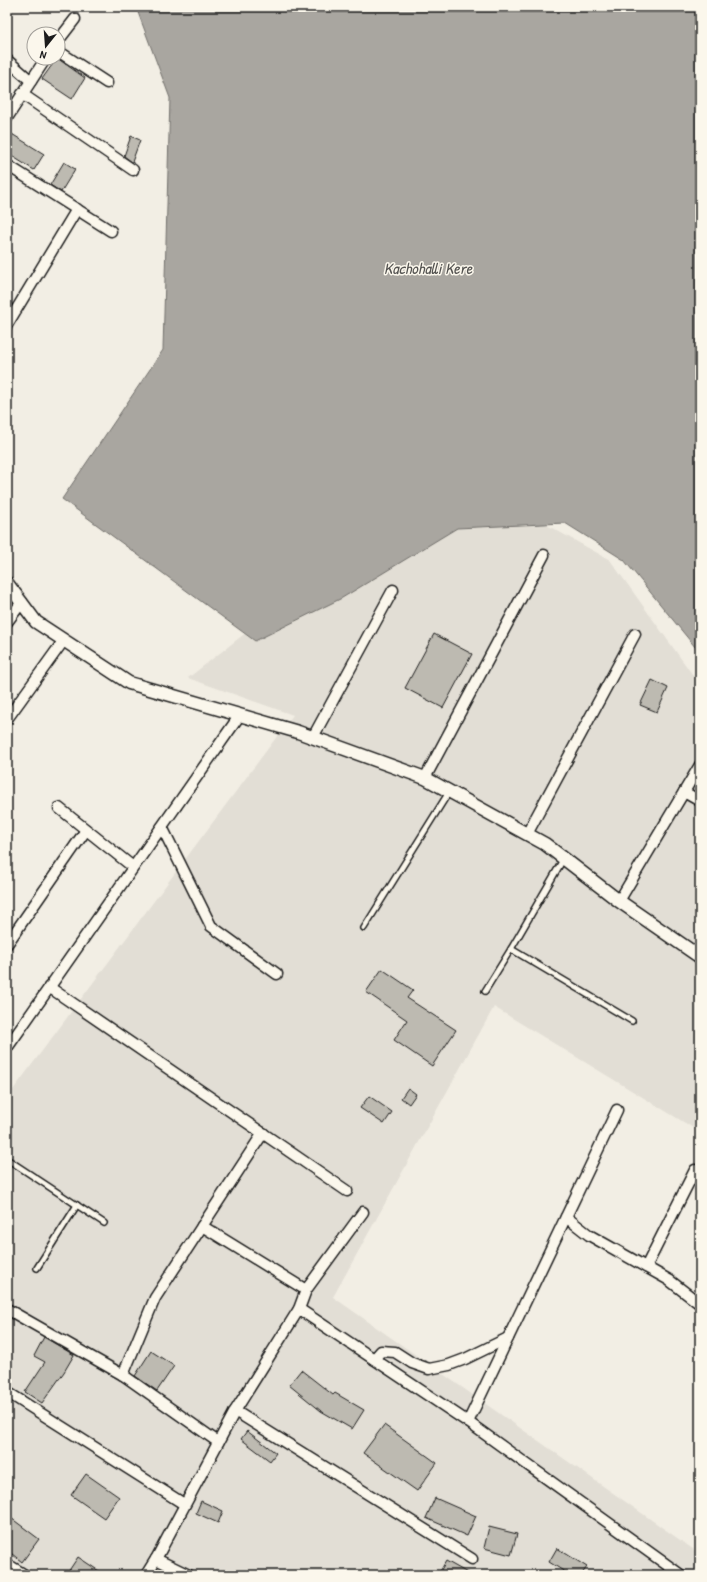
<svg xmlns="http://www.w3.org/2000/svg" width="707" height="1582" viewBox="0 0 707 1582" font-family="'Patrick Hand',sans-serif">
	<rect width="100%" height="100%" fill="#f2eee4"/>
	<filter id="ink" filterUnits="userSpaceOnUse"><feTurbulence type="fractalNoise" baseFrequency=".025" numOctaves="2"/><feDisplacementMap in="SourceGraphic" scale="8" xChannelSelector="R" yChannelSelector="G"/><feConvolveMatrix kernelMatrix="1 2 1 2 8 2 1 2 1" color-interpolation-filters="sRGB"/></filter>
	<g filter="url(#ink)">
		<path fill="#e2ded5" d="M534 518 610 560 700 685V1132L494 1007 333 1297 700 1554V1575H7V1098L293 715 188 678 243 635 433 524Z"/>
		<path fill="#a9a6a0" stroke="#716f6b" d="M136 7H700V653L624 560 565 523 457 528 342 598 255 641 62 499 163 350 170 98Z"/>
		<g fill="#bdbab1" stroke="#1c1c1c">
			<path d="M57 58 85 78 72 99 42 79Z"/>
			<path d="M7 131 44 154 34 170 7 153Z"/>
			<path d="M131 136 140 140 132 162 124 156Z"/>
			<path d="M64 162 75 169 61 192 50 185Z"/>
			<path d="M434 634 472 654 443 708 405 688Z"/>
			<path d="M652 680 668 688 657 712 640 705Z"/>
			<path d="M382 969 413 990 407 998 456 1030 432 1066 394 1040 407 1020 366 992Z"/>
			<path d="M408 1088 416 1094 409 1104 401 1098Z"/>
			<path d="M369 1096 392 1112 384 1124 360 1108Z"/>
			<path d="M44 1337 74 1355 64 1372 42 1403 25 1392 45 1362 34 1356Z"/>
			<path d="M151 1351 174 1366 157 1391 135 1376Z"/>
			<path d="M301 1370 333 1395 335 1393 364 1410 352 1429 321 1411 289 1385Z"/>
			<path d="M384 1425 437 1463 417 1491 363 1453Z"/>
			<path d="M247 1431 276 1453 270 1461 241 1439Z"/>
			<path d="M86 1474 119 1497 104 1518 71 1495Z"/>
			<path d="M435 1498 476 1516 467 1536 426 1518Z"/>
			<path d="M201 1501 223 1511 218 1523 196 1513Z"/>
			<path d="M7 1515 39 1539 22 1562 7 1550Z"/>
			<path d="M489 1527 517 1534 511 1555 484 1548Z"/>
			<path d="M557 1548 587 1567 581 1575H570L549 1562Z"/>
			<path d="M78 1557 105 1575H66Z"/>
			<path d="M446 1561 471 1575H438Z"/>
		</g>
		<g fill="none" stroke-linecap="round" stroke-linejoin="round">
			<defs>
				<g id="service">
					<path d="M364 928 449 792"/>
					<path d="M511 949 564 858"/>
					<path d="M485 991 511 949 632 1021"/>
					<path d="M7 1159 104 1223"/>
					<path d="M37 1268 77 1205"/>
				</g>
				<g id="minor">
					<path d="M58 41 75 19"/>
					<path d="M58 51 107 83"/>
					<path d="M7 60 31 81"/>
					<path d="M22 94 133 170"/>
					<path d="M7 118 46 58"/>
					<path d="M7 165 111 231"/>
					<path d="M7 325 77 209"/>
					<path d="M7 622 22 602"/>
					<path d="M7 719 64 640"/>
					<path d="M313 737 393 590"/>
					<path d="M425 778 544 555"/>
					<path d="M684 792 700 801"/>
					<path d="M59 808 133 867"/>
					<path d="M162 827 211 926 277 974"/>
					<path d="M527 834 635 634"/>
					<path d="M619 901 700 765"/>
					<path d="M7 944 86 830"/>
					<path d="M49 987 347 1191"/>
					<path d="M7 1048 240 715"/>
					<path d="M566 1217 589 1235 669 1280 700 1304"/>
					<path d="M202 1226 306 1290"/>
					<path d="M646 1267 695 1170"/>
					<path d="M7 1309 123 1375 218 1442"/>
					<path d="M299 1309 468 1422 617 1110"/>
					<path d="M374 1359 381 1351 395 1352 412 1363 429 1369 449 1365 465 1359 508 1338"/>
					<path d="M123 1375 155 1298 263 1133"/>
					<path d="M7 1392 184 1504"/>
					<path d="M235 1411 472 1559"/>
					<path d="M468 1422 681 1575"/>
					<path d="M156 1559 189 1575"/>
					<path d="M7 1564 25 1575"/>
					<path d="M146 1575 156 1559 235 1411 299 1309 306 1290 363 1212"/>
				</g>
				<path id="tertiary" d="M7 583 36 622 129 683 298 732 425 778 545 844 619 901 700 957"/>
			</defs>
			<use href="#service" stroke="#1c1c1c" stroke-width="8"/>
			<use href="#minor" stroke="#1c1c1c" stroke-width="13"/>
			<use href="#tertiary" stroke="#1c1c1c" stroke-width="15"/>
			<use href="#service" stroke="#fbf7ec" stroke-width="5"/>
			<use href="#minor" stroke="#fbf7ec" stroke-width="10"/>
			<use href="#tertiary" stroke="#fbf7ec" stroke-width="12"/>
		</g>
	</g>
	<g text-anchor="middle" dominant-baseline="central" stroke-width="3" stroke-linejoin="round" paint-order="stroke">
		<g font-size="16" font-style="italic" fill="#545351" stroke="#fbf7ec">
			<text x="428" y="268">Kachohalli Kere</text>
		</g>
	</g>
	<rect width="707" height="1582" fill="none" stroke="#fbf7ec" stroke-width="24"/>
	<rect x="12" y="12" width="683" height="1558" fill="none" stroke="#1c1c1c" stroke-width="1.5" filter="url(#ink)"/>
	<g transform="translate(46 46) rotate(197)"><circle r="19" fill="#fbf7ec" stroke="#a29f99"/>
	<path d="M0-3L7 15L0 10L-7 15Z" fill="#1c1c1c"/>
	<text y="-6" font-size="11" font-weight="bold" text-anchor="middle" fill="#1c1c1c">N</text>
	</g>
</svg>
